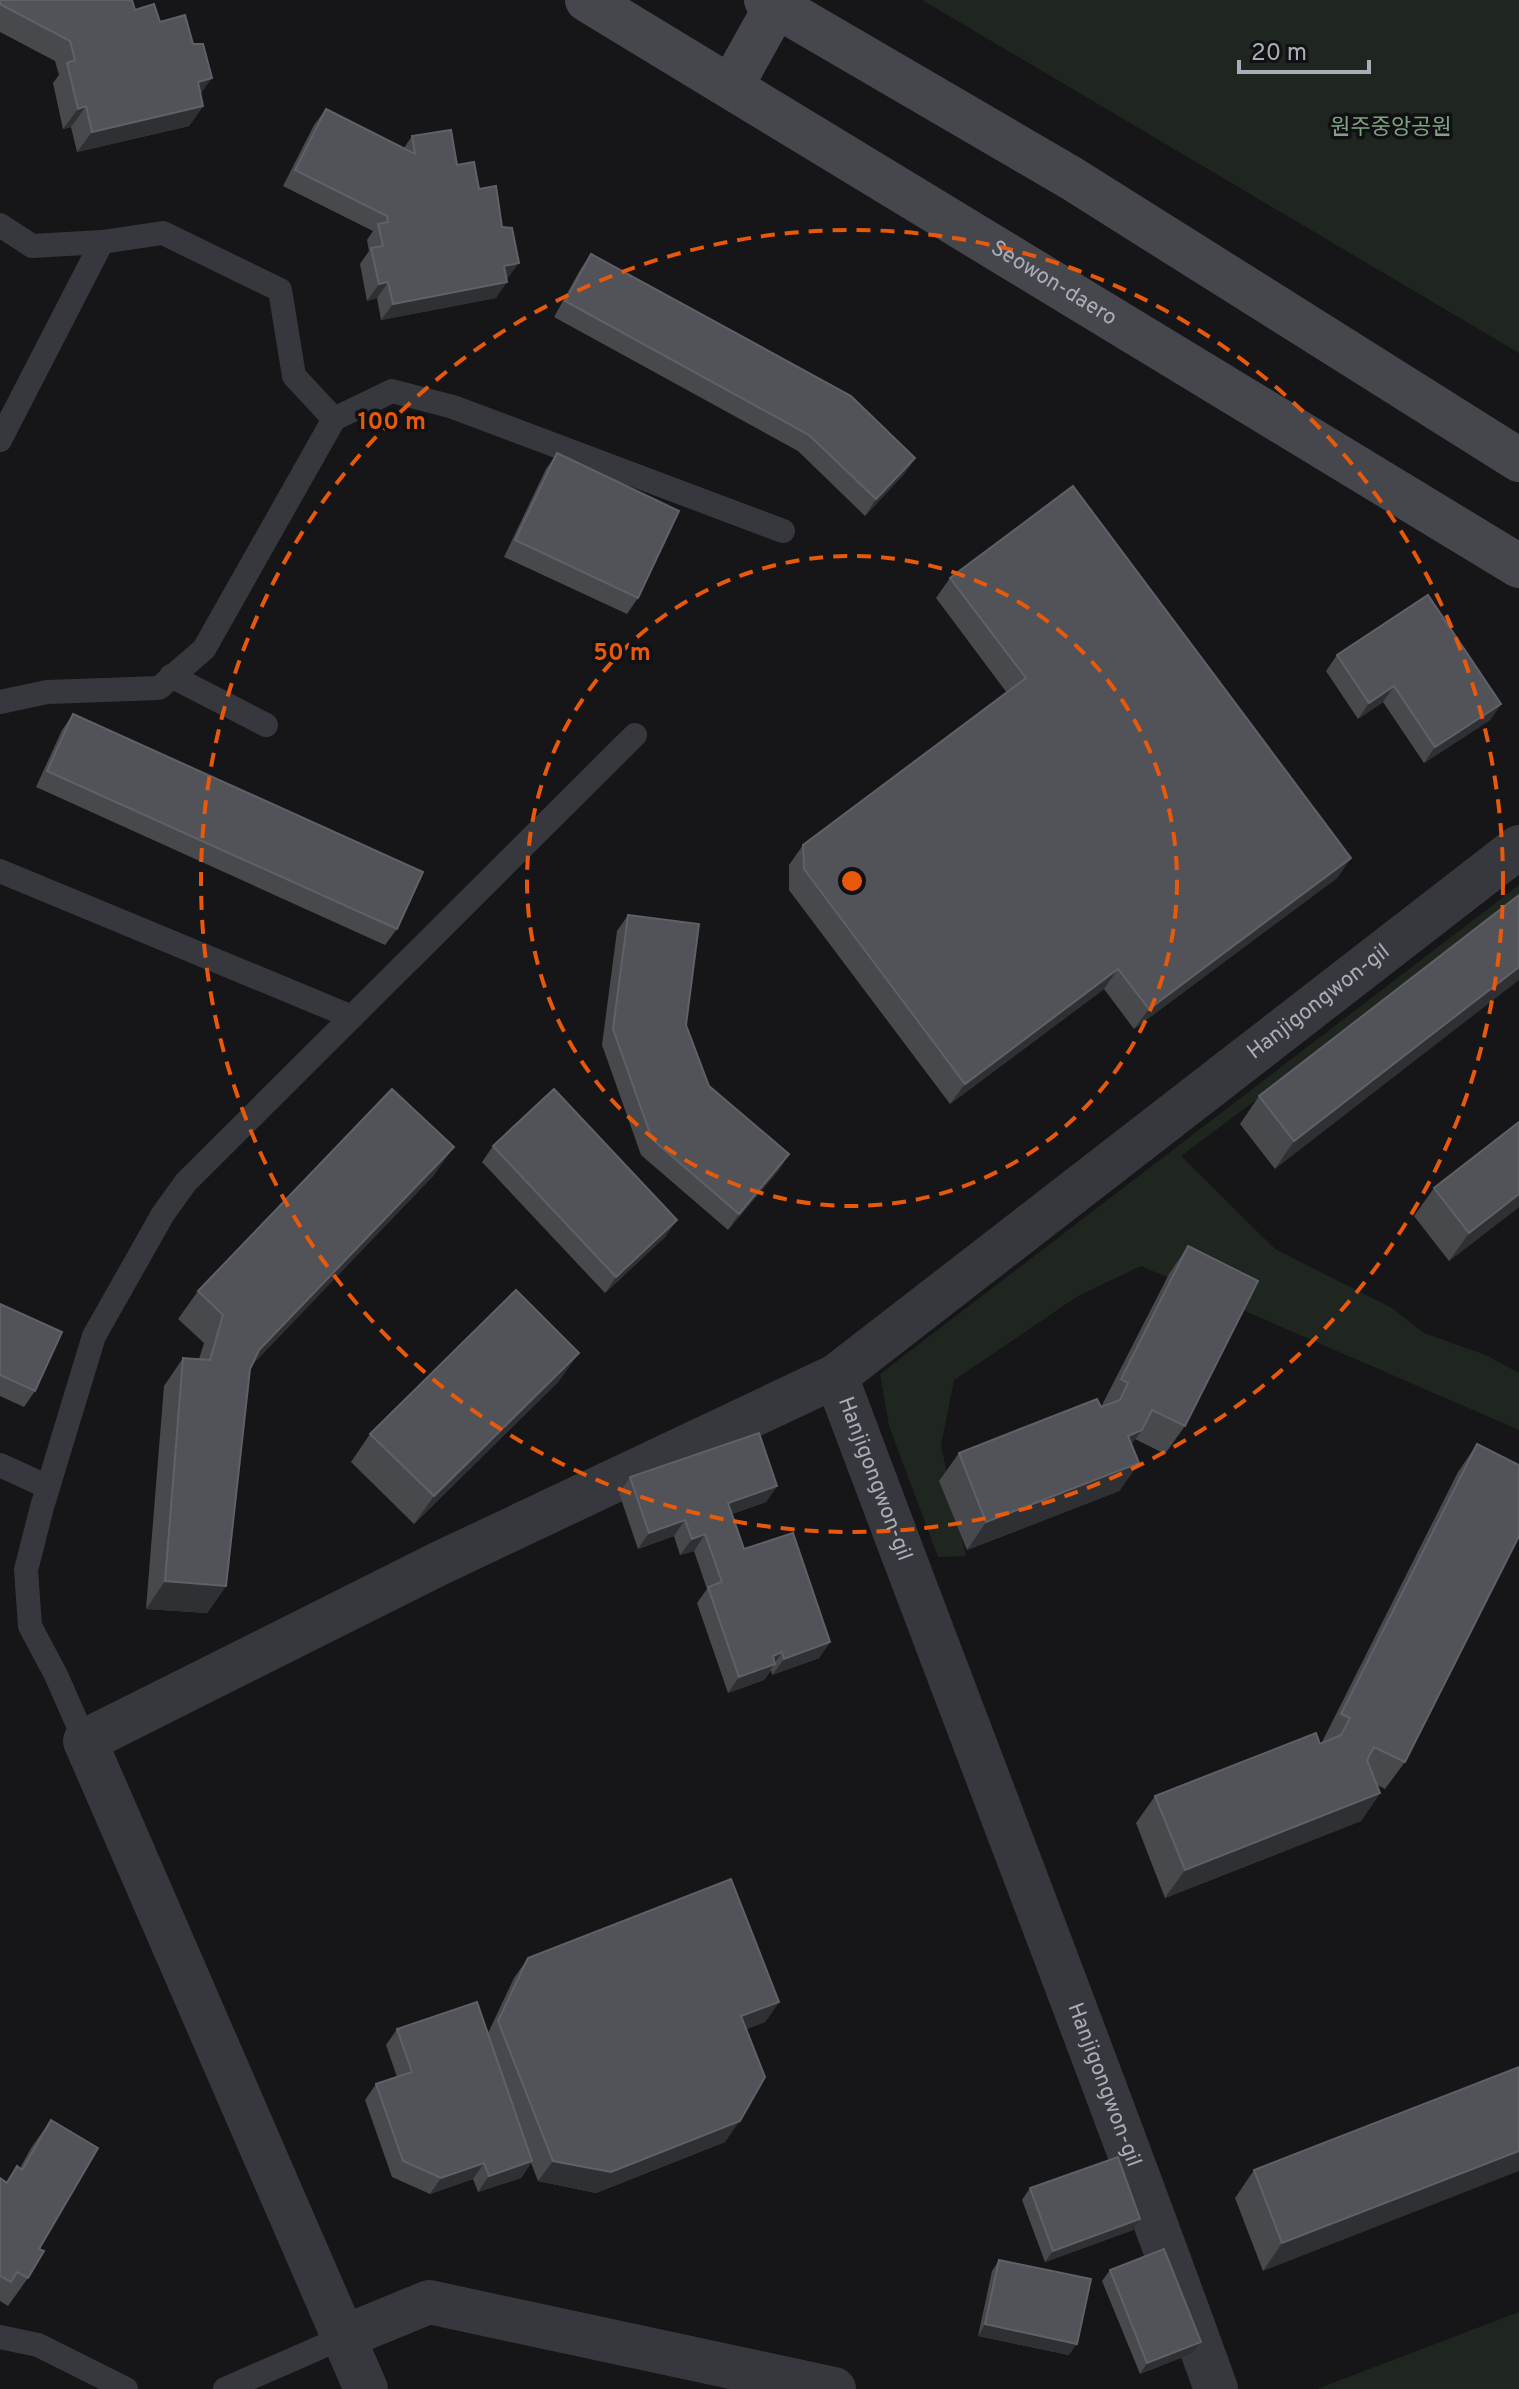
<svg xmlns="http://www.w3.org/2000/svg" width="1519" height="2389" viewBox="0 0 1519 2389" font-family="Overpass,'Noto Sans KR',sans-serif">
	<rect width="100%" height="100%" fill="#161618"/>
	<g fill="#1e261f">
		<path d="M922 0H1519V353Z"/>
		<path d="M1519 885V903L1181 1156 1275 1249 1392 1308 1424 1333 1486 1355 1519 1373V1430L1141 1266 1078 1296 954 1380 941 1446 966 1556 938 1557 889 1426 880 1374Z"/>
		<path d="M1519 2312V2389H1317Z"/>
	</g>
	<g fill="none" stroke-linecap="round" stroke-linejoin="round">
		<g stroke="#37383d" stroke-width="24">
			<path d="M0 225 32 246 102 242"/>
			<path d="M0 440 102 242 163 233 280 290 294 376 334 419"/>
			<path d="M171 676 266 725"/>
			<path d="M0 702 47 692 159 688 204 649 334 419 392 391 453 407 783 531"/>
			<path d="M0 871 352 1017"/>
			<path d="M0 1465 48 1487"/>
			<path d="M85 1741 56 1675 30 1626 26 1570 42 1507 94 1336 163 1214 186 1182 635 735"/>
			<path d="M0 2337 38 2345 126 2389"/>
			<path d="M225 2389 344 2337"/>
		</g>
		<g stroke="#37383d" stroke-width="44">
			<path id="s1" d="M836 1376C962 1714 1094 2050 1216 2389"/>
			<path d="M344 2337 429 2302 834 2389"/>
			<path id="s2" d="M366 2389 85 1741 438 1564 836 1376 1519 847"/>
		</g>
		<g stroke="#45474d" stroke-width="44">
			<path id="s3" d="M587 0 1519 566"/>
			<path d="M766 0 1071 178 1519 460"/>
			<path d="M731 87 776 6"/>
		</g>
	</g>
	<g fill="#47494d">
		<path d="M0 0 135 10 160 22 200 94 203 106 189 126 77 152 71 127 63 129 53 83 59 75 55 61 0 32Z"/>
		<path d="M326 109 404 148 412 136 457 165 479 189 507 279 496 298 381 320 377 298 367 301 360 264 369 251 367 240 373 231 283 186 314 125Z"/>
		<path d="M591 254 915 458 904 474 865 516 798 451 554 317 580 270Z"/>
		<path d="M557 453 638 598 627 614 504 557 546 469Z"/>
		<path d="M950 578 1351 858 1337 878 1134 1029 1104 989 950 1104 789 890V865L803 845 1007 693 936 598Z"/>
		<path d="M1337 655 1501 704 1490 720 1424 763 1383 702 1358 719 1326 671Z"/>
		<path d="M73 714 397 929 385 945 36 787 62 730Z"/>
		<path d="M1519 895 1275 1169 1240 1124 1259 1096Z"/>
		<path d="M628 915 686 1025 709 1086 789 1154 778 1171 728 1230 641 1155 602 1045 617 931Z"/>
		<path d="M1519 1122V1207L1449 1261 1414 1216 1434 1188Z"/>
		<path d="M493 1146 666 1236 605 1293 482 1162Z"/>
		<path d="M434 1175 252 1364 250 1369 226 1586 207 1613 146 1609 164 1386 183 1358 199 1359 204 1343 178 1319 198 1291Z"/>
		<path d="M1188 1246 1185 1426 1165 1454 1135 1439 1131 1444 1139 1463 1119 1491 967 1550 939 1481 959 1453 1101 1407 1169 1274Z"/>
		<path d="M0 1304 35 1391 24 1407 0 1396Z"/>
		<path d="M559 1381 414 1524 351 1462 370 1434Z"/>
		<path d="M1477 1444 1405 1762 1385 1789 1377 1785 1380 1793 1361 1821 1165 1898 1136 1823 1155 1796 1323 1742H1322L1458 1472Z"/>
		<path d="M630 1477 777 1486 766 1502 732 1514 744 1549 830 1642 819 1658 772 1675 771 1670 764 1680 728 1693 697 1603 707 1589 694 1551 680 1555 674 1536 638 1549 619 1493Z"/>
		<path d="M528 1958 779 2002 765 2022 746 2029 725 2142 596 2193 538 2181 531 2163 521 2178 478 2192 473 2179 430 2194 392 2177 365 2100 376 2084 397 2077 386 2045 397 2029 488 2033 514 1978Z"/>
		<path d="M1519 2067 1263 2271 1235 2198 1254 2170Z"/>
		<path d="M51 2120 39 2249 28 2278 8 2306 0 2301V2178L6 2182 17 2166 20 2168 31 2148Z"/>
		<path d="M1030 2188 1133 2230 1045 2262 1022 2200Z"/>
		<path d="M999 2260 1069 2355 978 2336 992 2271Z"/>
		<path d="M1110 2270 1201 2342 1193 2353 1140 2374 1102 2281Z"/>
	</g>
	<g fill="#2f3033">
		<path d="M212 78 197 99 198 82Z"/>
		<path d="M86 106 71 127 63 129 78 109Z"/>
		<path d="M203 106 189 126 77 152 92 132Z"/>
		<path d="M519 263 507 279 493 282 504 266Z"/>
		<path d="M388 282 377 298 367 301 379 284Z"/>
		<path d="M507 282 496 298 381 320 393 304Z"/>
		<path d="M915 458 904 474 865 516 876 499Z"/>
		<path d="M1394 686 1383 702 1358 719 1369 703Z"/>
		<path d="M1501 704 1490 720 1424 763 1435 747Z"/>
		<path d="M1351 858 1337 878 1134 1029 1149 1009Z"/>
		<path d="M1519 967V980L1275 1169 1294 1141Z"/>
		<path d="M1118 969 1104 989 950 1104 965 1084Z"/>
		<path d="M454 1147 434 1175 240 1378 259 1350Z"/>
		<path d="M789 1154 778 1171 728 1230 739 1214Z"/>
		<path d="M1519 1194V1207L1449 1261 1469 1233Z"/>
		<path d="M677 1220 666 1236 605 1293 616 1277Z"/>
		<path d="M579 1353 559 1381 414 1524 434 1496Z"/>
		<path d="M1142 1430 1122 1457 1128 1436Z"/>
		<path d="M1139 1463 1119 1491 967 1550 986 1522Z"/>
		<path d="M777 1486 766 1502 717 1519 728 1503Z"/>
		<path d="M685 1520 674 1536 638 1549 649 1533Z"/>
		<path d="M705 1534 694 1551 680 1555 692 1539Z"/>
		<path d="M165 1581 226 1586 207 1613 146 1609Z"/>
		<path d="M830 1642 819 1658 772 1675 784 1659Z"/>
		<path d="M782 1652 764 1680 728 1693 739 1677 773 1656Z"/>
		<path d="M1380 1793 1361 1821 1165 1898 1185 1870Z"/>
		<path d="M779 2002 765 2022 727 2037 741 2016Z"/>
		<path d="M740 2121 725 2142 596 2193 538 2181 553 2161Z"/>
		<path d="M1519 2151V2171L1263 2271 1282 2243Z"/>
		<path d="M532 2161 521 2178 478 2192 489 2176Z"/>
		<path d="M484 2163 473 2179 430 2194 441 2178Z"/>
		<path d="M1140 2219 1133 2230 1045 2262 1053 2251Z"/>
		<path d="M985 2324 1077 2344 1069 2355 978 2336Z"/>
		<path d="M1201 2342 1193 2353 1140 2374 1147 2363Z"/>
	</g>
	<g fill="#525359" stroke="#5f6168" stroke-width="2">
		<path d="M0 0H132L135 10 154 4 160 22 185 15 193 44H203L212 78 198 82 203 106 92 132 86 106 78 109 67 63 75 60 70 41 0 4Z"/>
		<path d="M326 109 415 154 412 136 451 130 457 165 474 162 479 189 496 186 502 227 512 228 519 263 504 266 507 282 393 304 388 282 379 284 371 248 383 246 378 224 388 222 387 216 295 170Z"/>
		<path d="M591 254 851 396 915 458 876 499 809 435 565 301Z"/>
		<path d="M557 453 679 511 638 598 515 540Z"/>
		<path d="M1073 486 1351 858 1149 1009 1118 969 965 1084 804 869 803 845 1026 678 950 578Z"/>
		<path d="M1428 595 1501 704 1435 747 1394 686 1369 703 1337 655Z"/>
		<path d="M73 714 423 872 397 929 47 771Z"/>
		<path d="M1519 895V967L1294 1141 1259 1096Z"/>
		<path d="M628 915 699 924 686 1025 709 1086 789 1154 739 1214 652 1139 613 1029Z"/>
		<path d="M392 1089 454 1147 259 1350 250 1369 226 1586 165 1581 183 1358 210 1360 223 1315 198 1291Z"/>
		<path d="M554 1089 677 1220 616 1277 493 1146Z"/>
		<path d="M1519 1122V1194L1469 1233 1434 1188Z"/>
		<path d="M1188 1246 1258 1281 1185 1426 1152 1410 1142 1430 1128 1436 1139 1463 986 1522 959 1453 1097 1399 1101 1407 1120 1400 1128 1383 1121 1379Z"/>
		<path d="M516 1290 579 1353 434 1496 370 1434Z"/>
		<path d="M0 1304 62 1332 35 1391 0 1375Z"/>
		<path d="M759 1433 777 1486 728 1503 744 1549 793 1533 830 1642 784 1659 782 1652 773 1656 775 1664 739 1677 708 1587 722 1582 705 1534 692 1539 685 1520 649 1533 630 1477Z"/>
		<path d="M1477 1444 1519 1465V1536L1405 1762 1374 1747 1367 1760 1380 1793 1185 1870 1155 1796 1316 1733 1320 1744 1341 1735 1350 1718 1341 1714Z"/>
		<path d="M731 1879 779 2002 741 2016 765 2077 740 2121 611 2172 553 2161 498 2021 528 1958Z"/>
		<path d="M477 2002 532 2161 489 2176 484 2163 441 2178 403 2161 376 2084 412 2072 397 2029Z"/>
		<path d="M1519 2067V2151L1282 2243 1254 2170Z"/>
		<path d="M51 2120 98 2148 39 2249 44 2251 28 2278 17 2272 11 2282 0 2276V2178L7 2183 17 2166 22 2170Z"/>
		<path d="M1118 2157 1140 2219 1053 2251 1030 2188Z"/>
		<path d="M1164 2249 1201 2342 1147 2363 1110 2270Z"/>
		<path d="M999 2260 1091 2279 1077 2344 985 2324Z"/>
	</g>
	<g fill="none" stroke="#e8590c" stroke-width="4" stroke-dasharray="14 10">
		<circle cx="852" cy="881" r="325"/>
		<circle cx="852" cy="881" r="651"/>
	</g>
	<g text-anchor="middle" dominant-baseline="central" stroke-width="7" stroke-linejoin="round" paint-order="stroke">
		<g font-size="22" fill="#7fa381" stroke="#111113">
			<text x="1391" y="128">원주중앙공원</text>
		</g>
		<g font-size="22" fill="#a8adb8" stroke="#111113">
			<text stroke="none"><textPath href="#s3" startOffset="546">Seowon-daero</textPath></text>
			<text stroke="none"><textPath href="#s2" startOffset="2152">Hanjigongwon-gil</textPath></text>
			<text stroke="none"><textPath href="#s1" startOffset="110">Hanjigongwon-gil</textPath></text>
			<text stroke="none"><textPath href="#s1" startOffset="758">Hanjigongwon-gil</textPath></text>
		</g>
	</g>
	<circle cx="852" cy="881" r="12" fill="#e8590c" stroke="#111113" stroke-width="4"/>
	<g font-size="24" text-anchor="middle" font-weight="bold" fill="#e8590c" stroke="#111113" stroke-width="7" stroke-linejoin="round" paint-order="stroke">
		<text x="392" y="429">100 m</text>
		<text x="622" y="660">50 m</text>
	</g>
	<path d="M1239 60v12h130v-12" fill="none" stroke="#a8adb8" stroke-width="4"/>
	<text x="1251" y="60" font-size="24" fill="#a8adb8" stroke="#111113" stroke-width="6" paint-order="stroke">20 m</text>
</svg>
